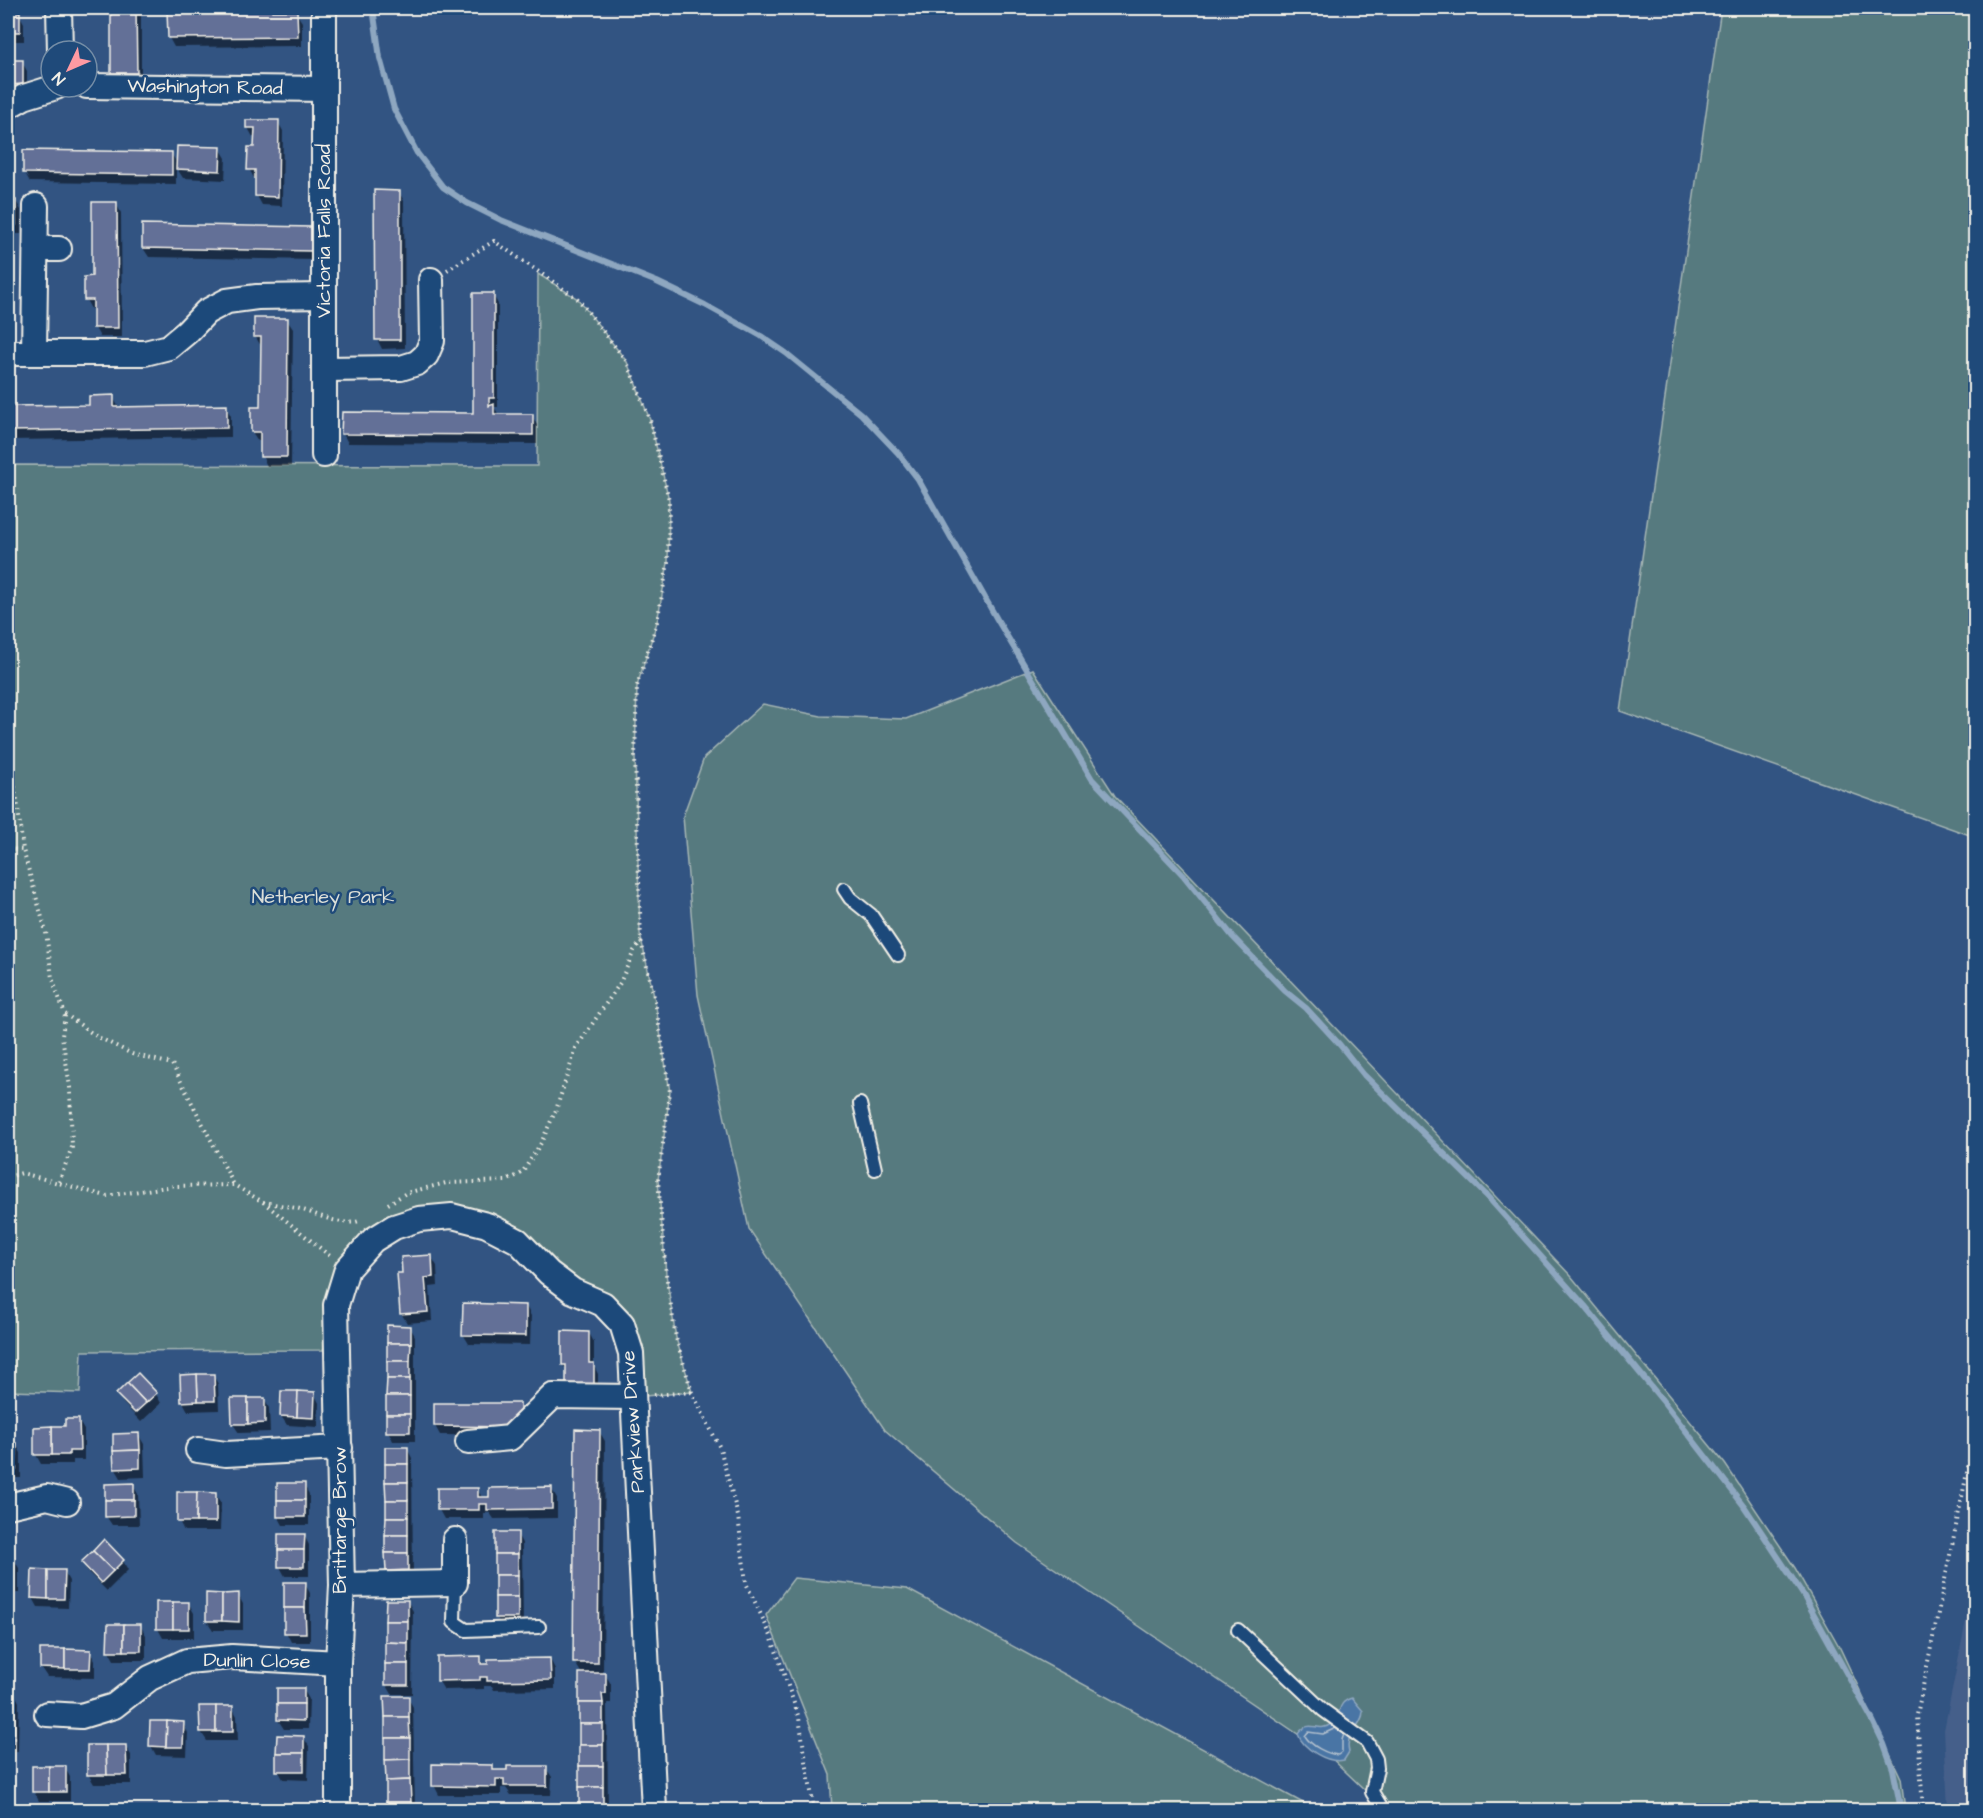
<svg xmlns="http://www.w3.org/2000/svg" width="1983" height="1818" viewBox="0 0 1983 1818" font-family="'Architects Daughter',sans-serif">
	<rect width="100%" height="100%" fill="#325482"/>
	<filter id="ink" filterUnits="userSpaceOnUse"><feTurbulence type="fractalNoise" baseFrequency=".0167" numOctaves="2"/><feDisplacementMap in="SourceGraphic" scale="12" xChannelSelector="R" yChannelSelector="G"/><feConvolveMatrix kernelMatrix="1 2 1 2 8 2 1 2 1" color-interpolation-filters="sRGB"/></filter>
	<g filter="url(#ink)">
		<path fill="#455f8a" d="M1975 1576V1810H1948L1944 1730Z"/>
		<g fill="#577a7f" stroke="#a6b6b4" stroke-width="1.5">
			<path d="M1721 8H1975V837L1620 711Z"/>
			<path d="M538 274 578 299 627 362 650 420 669 500 668 563 657 622 637 686 635 758 640 934 655 1001 670 1092 658 1180 666 1274 676 1338 692 1392 633 1397 622 1324 549 1273 452 1216 373 1240 336 1305 323 1350 82 1351 80 1393 8 1391V465L537 466Z"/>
			<path d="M1033 669 1115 796 1571 1276 1725 1464 1795 1568 1840 1648 1901 1778 1905 1810H1386L1327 1754 1017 1543 885 1430 749 1229 698 995 683 816 704 758 763 704 821 716 906 719Z"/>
			<path d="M794 1578 907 1589 1316 1810H832L830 1775 766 1615Z"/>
		</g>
		<path fill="#4a75a5" stroke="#8ea7c0" stroke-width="1.5" d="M1352 1698 1363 1711C1363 1727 1344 1732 1349 1752L1344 1760C1328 1764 1303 1749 1298 1734 1310 1717 1319 1735 1332 1723 1343 1714 1335 1703 1352 1698Z"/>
		<g fill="#0007">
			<path d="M112 8H141V82H118L113 73Z"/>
			<path d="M247 8H271L274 13H296L302 22V46L174 47 169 38 247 11Z"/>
			<path d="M8 14H19L24 23V41H15V62H22L27 71V93H8Z"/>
			<path d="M278 122 283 131 282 206 262 205 257 196V179L254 178 249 169 256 149V137H253L248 128Z"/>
			<path d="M220 148 226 158 225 180 183 178 176 167V184L30 182 25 173 171 153 178 165Z"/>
			<path d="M399 192 404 201 405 348 382 349 377 339Z"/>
			<path d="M8 201H16L21 210V234H8Z"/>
			<path d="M116 203 121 213 122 337H100L95 328V309H91L86 300Z"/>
			<path d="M311 229 317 238 316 260 149 257 143 248Z"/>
			<path d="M493 295 498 304V407H494L499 415H532L537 425V444L348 443 343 434V414L474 415Z"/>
			<path d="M287 320 293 329 291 466H267L262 456V441H258L252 432 262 409V346H261L255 336Z"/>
			<path d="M113 397 119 408 226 407 231 416V437L8 440V408L91 407Z"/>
			<path d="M431 1256 437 1266 438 1286 430 1287 432 1321 407 1323 401 1313Z"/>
			<path d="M526 1306 531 1316 530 1345 469 1344 463 1334Z"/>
			<path d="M410 1327 415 1336V1441H393L388 1431Z"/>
			<path d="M589 1333 594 1342V1366L598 1374V1404L568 1372 563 1365Z"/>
			<path d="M213 1375 218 1384 219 1410 188 1411 183 1402Z"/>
			<path d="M314 1393 319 1403 318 1427 287 1425 281 1416Z"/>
			<path d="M118 1394H156L161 1403 141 1422 123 1403Z"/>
			<path d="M264 1399 269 1408 270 1432 239 1433 233 1424Z"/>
			<path d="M435 1404 519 1405 524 1414V1436L440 1435 435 1426Z"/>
			<path d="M78 1420 84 1430V1460H73V1464H41L36 1455 67 1428Z"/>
			<path d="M599 1431 605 1441 603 1674H605L611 1684V1703H607L608 1810H581L582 1674 575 1663Z"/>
			<path d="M138 1434 144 1444 145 1477 121 1478 115 1468Z"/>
			<path d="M8 1444H16L21 1453V1478H8Z"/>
			<path d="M407 1448 412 1458 413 1579 392 1580 387 1570Z"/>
			<path d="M133 1485 138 1494 139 1525H112L106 1516Z"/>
			<path d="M304 1485 309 1494V1525H283L278 1516Z"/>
			<path d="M551 1488 557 1498V1518L494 1519 490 1513H484V1519H444L439 1510 477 1489 483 1499Z"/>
			<path d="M215 1494 221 1503 220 1531H184L179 1521Z"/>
			<path d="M517 1534 522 1543 523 1627H502L497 1618Z"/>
			<path d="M304 1535 309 1545V1576H285L280 1567Z"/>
			<path d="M8 1558H13L19 1568V1593H8Z"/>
			<path d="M123 1561 128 1570 107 1591 88 1572 83 1563Z"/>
			<path d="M64 1572 69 1581 68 1608 38 1607 33 1598Z"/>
			<path d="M305 1584 310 1593V1642H291L286 1632Z"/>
			<path d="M207 1595H238L243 1604V1630H213L207 1621Z"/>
			<path d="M408 1602 413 1611 412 1694H392L386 1684Z"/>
			<path d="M189 1604 194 1613V1638H163L158 1629Z"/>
			<path d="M140 1625 146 1635V1660H114L109 1651Z"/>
			<path d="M90 1651 95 1661V1678L47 1677 41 1668Z"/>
			<path d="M480 1658 484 1665 550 1659 555 1669V1689L494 1690 492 1686H484V1689L444 1690 438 1680Z"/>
			<path d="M303 1689 309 1699 308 1729H284L278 1720Z"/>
			<path d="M8 1692H14L19 1702 18 1752H8Z"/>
			<path d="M386 1698H408L413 1707 415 1810H388Z"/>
			<path d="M232 1707 237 1716 238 1741H207L201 1732Z"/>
			<path d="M183 1723 188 1733 187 1756 156 1755 151 1746Z"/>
			<path d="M303 1737 309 1746 308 1780 283 1779 278 1770Z"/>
			<path d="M125 1746 131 1755V1784H94L88 1774Z"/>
			<path d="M493 1766 495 1771 546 1768 552 1777 551 1795H511L506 1788H501V1795H439L434 1785Z"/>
			<path d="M65 1768 70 1777V1801H39L34 1792Z"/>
		</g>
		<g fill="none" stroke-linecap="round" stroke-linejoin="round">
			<path stroke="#b0bfcd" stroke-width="1.5" d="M1336 1728 1323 1734 1308 1732 1305 1736C1311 1746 1327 1754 1338 1755L1342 1752V1740L1344 1734"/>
			<path stroke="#8ea7c0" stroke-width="6" d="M373 8 380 58 394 109 417 153 443 187 467 203 501 220 657 282 705 305 761 336 786 353 861 414 898 453 918 479 998 621 1092 779 1184 876 1233 937 1285 991 1306 1008 1340 1045 1364 1075 1486 1195 1585 1306 1662 1400 1744 1506 1802 1593 1873 1721 1884 1744 1893 1769 1901 1810"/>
		</g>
		<g fill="#646f97" stroke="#f4f1e8" stroke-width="1.5">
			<path d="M111 8H136L137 73H111Z"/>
			<path d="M245 8H271L272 11H297L298 37 168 38 167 10 245 9Z"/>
			<path d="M8 12H20V32H10V60H23V84L8 85Z"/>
			<path d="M246 120H279L278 197 255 196V170H247L248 147H254L255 128H246Z"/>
			<path d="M177 146 221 147 220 171 176 169Z"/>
			<path d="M23 150 172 152V175L23 173Z"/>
			<path d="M374 190 400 191V340H375Z"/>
			<rect x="8" y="200" width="8" height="25"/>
			<path d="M92 202H117L118 328H93V300H84V277L92 276Z"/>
			<path d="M142 224 312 227 311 251 142 248Z"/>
			<path d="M473 293H494V398H489V406L494 404V414H533V435L341 434 342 412 473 413Z"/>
			<path d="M254 318H288L287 457H260V432H251V407H260L261 337H254Z"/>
			<path d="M114 395V407L227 405V428L8 431V406L89 405V396Z"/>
			<path d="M432 1255 433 1277 425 1278 428 1312 400 1314 397 1273H402L401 1257Z"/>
			<path d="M463 1303 526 1305V1336L462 1335Z"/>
			<path d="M387 1325 411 1326V1343H387Z"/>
			<path d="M562 1331 589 1332V1363H594V1395H566V1365H562Z"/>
			<path d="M387 1343H411L410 1361H387Z"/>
			<rect x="387" y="1361" width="23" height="18"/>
			<path d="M138 1373 157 1393 146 1403 127 1383Z"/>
			<path d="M197 1374H214L215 1401H198Z"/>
			<path d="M197 1374 198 1401 181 1402 180 1375Z"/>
			<path d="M387 1379H410V1396H386Z"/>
			<path d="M127 1383 146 1403 135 1413 116 1394Z"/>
			<path d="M281 1391H298L297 1417 280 1416Z"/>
			<path d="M298 1391 315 1392 314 1418 297 1417Z"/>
			<rect x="386" y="1396" width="24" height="18"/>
			<path d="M231 1398H248V1424H232Z"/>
			<path d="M248 1398H265V1423L248 1424Z"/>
			<path d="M434 1403H520V1427L434 1426Z"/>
			<rect x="386" y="1414" width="24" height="18"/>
			<path d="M65 1419H79L80 1451H69V1455H52V1426H65Z"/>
			<path d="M52 1426V1455H34V1427Z"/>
			<path d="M575 1429 600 1430 598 1663H573Z"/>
			<path d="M139 1433 140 1450 113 1451V1434Z"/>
			<path d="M8 1442 17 1443 16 1470 8 1469Z"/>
			<rect x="385" y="1447" width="23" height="17"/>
			<path d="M140 1450V1468L114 1469 113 1451Z"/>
			<rect x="385" y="1464" width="23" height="18"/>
			<path d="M385 1482H408V1500H386Z"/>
			<path d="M134 1483V1500H105V1484Z"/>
			<rect x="277" y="1483" width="28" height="17"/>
			<path d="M552 1487V1509L487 1510V1504H479V1510H437V1488H478V1497H489V1488Z"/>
			<path d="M177 1492H197L196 1522H177Z"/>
			<path d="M197 1492 216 1493V1522H196Z"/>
			<path d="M105 1500H134V1516L105 1517Z"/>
			<rect x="277" y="1500" width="28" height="17"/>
			<rect x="386" y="1500" width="22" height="17"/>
			<path d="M386 1517H408V1535H385Z"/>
			<rect x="495" y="1532" width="23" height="22"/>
			<path d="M278 1534H305L304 1550H278Z"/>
			<rect x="385" y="1535" width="23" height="18"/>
			<path d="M104 1539 124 1560 113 1571 93 1551Z"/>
			<rect x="278" y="1550" width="26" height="17"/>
			<path d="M93 1551 113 1571 101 1583 81 1562Z"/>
			<path d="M385 1553H408V1570L386 1571Z"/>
			<rect x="495" y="1554" width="23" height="21"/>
			<rect x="8" y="1557" width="6" height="27"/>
			<path d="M32 1569 48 1570V1599L31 1598Z"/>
			<path d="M48 1570H65L64 1599H48Z"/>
			<rect x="495" y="1575" width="23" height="22"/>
			<path d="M284 1582H306L305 1608H284Z"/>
			<path d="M206 1593 222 1594V1621H206Z"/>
			<path d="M239 1593V1622L222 1621V1594Z"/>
			<rect x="495" y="1597" width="23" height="21"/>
			<path d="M386 1600H408V1621H385Z"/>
			<rect x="156" y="1602" width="17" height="27"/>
			<rect x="173" y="1602" width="16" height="27"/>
			<path d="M284 1608H305L306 1633H284Z"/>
			<path d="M385 1621H408V1643L385 1642Z"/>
			<path d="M108 1624H124V1651H107Z"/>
			<rect x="124" y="1624" width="17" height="27"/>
			<path d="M385 1642 408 1643V1664H385Z"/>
			<path d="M40 1649H65V1669L40 1668Z"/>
			<path d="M65 1649 91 1650 90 1669H65Z"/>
			<path d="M481 1656V1664H488V1659L550 1658 551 1680 487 1681V1677H480V1680L437 1681V1657Z"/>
			<rect x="385" y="1664" width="23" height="21"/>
			<path d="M579 1673H606V1694H602L603 1703H579Z"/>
			<rect x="277" y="1688" width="27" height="16"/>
			<rect x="8" y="1691" width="6" height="26"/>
			<path d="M384 1696H409V1717H385Z"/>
			<rect x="579" y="1703" width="24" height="21"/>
			<path d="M277 1704H304V1721L277 1720Z"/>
			<path d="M199 1706H216V1732H200Z"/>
			<rect x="216" y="1706" width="17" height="26"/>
			<rect x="8" y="1717" width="6" height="26"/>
			<path d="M385 1717H409L410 1738H385Z"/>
			<path d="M150 1721H167L166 1747 149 1746Z"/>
			<path d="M167 1721 184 1722 183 1747H166Z"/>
			<rect x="579" y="1724" width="24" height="21"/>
			<path d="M277 1735 304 1736V1753H276Z"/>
			<path d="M385 1738H410V1759L385 1760Z"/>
			<path d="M87 1745H106L107 1775H87Z"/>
			<path d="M106 1745H126L127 1775H107Z"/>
			<rect x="579" y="1745" width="24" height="21"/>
			<rect x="276" y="1753" width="28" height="18"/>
			<path d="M410 1759V1780L386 1781 385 1760Z"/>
			<path d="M432 1764 493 1765V1770H507V1766H547V1786H504V1779H496V1787L432 1786Z"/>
			<rect x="32" y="1766" width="17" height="26"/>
			<rect x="49" y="1766" width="17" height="26"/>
			<rect x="579" y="1766" width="24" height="21"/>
			<path d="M410 1780 411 1802H386V1781Z"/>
			<rect x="579" y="1787" width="24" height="21"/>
			<rect x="386" y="1802" width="25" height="8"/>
			<rect x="579" y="1808" width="24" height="2"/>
		</g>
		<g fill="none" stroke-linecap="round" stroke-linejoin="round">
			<defs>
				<g id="service">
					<path d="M844 889 850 898 871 915 898 955"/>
					<path d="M860 1104 875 1169"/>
					<path d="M455 1583 454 1622 466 1630 539 1627"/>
					<path d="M1238 1630 1323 1710 1367 1742 1376 1759 1377 1768 1372 1792 1383 1810"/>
				</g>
				<g id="minor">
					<path d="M59 8 60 51"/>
					<path d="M324 8V455"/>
					<path d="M87 86 324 89"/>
					<path d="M8 106 24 97 56 87"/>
					<path d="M36 249H59"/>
					<path d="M8 353H145L169 347 187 332 206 312 227 301 257 297 324 296"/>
					<path d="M34 353 36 206"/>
					<path d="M324 369 401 368 417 363 426 355 432 341 431 280"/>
					<path d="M468 1442 510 1438 553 1396 633 1397"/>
					<path d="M198 1450 226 1454 340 1448"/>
					<path d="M8 1506 47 1497 67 1502"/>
					<path d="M342 1585 455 1583V1540"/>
					<path d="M47 1714 81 1716 114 1706 150 1678 187 1661 232 1657 338 1663"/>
					<path d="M338 1810V1663L342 1585 336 1305 347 1269 373 1240 394 1227 419 1219 452 1216 487 1225 518 1241 549 1273 573 1291 603 1304 622 1324 631 1353 654 1810"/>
				</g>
			</defs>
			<use href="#service" stroke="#f4f1e8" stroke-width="16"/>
			<use href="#minor" stroke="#f4f1e8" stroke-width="28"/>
			<g stroke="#f4f1e8" stroke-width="4" stroke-dasharray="1.5 4.5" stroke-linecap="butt">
				<path d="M447 270 494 241 578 299 627 362 650 420 669 500 668 563 657 622 637 686 635 758 641 941 655 1001 670 1092 658 1180 666 1274 676 1338 692 1392 720 1448 738 1516 746 1583 771 1636 799 1718 814 1810"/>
				<path d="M8 745 17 800 23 850 46 932 52 978 65 1014 96 1036 132 1054 172 1064 234 1185"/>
				<path d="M8 849 23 850"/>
				<path d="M8 1177 22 1173 106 1196 174 1186 234 1185 263 1202 330 1256"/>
				<path d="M59 1182 72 1147 70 1087 62 1036 65 1015"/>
				<path d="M263 1202C274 1204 285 1206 296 1208 314 1212 344 1229 361 1220"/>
				<path d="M388 1204 406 1193 446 1183 506 1181 522 1173 541 1143 556 1110 576 1048 620 983 634 951 641 941"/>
				<path d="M654 1395 692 1392"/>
				<path d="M1923 1810 1917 1715 1976 1429"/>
			</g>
			<use href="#service" stroke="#1f4a7a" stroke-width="12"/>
			<use href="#minor" stroke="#1f4a7a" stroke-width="24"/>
		</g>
	</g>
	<g text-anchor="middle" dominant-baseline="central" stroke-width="5" stroke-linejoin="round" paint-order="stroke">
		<g font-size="20" fill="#f4f1e8" stroke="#1f4a7a">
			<text transform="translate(205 87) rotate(1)">Washington Road</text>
			<text transform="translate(324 231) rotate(-90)">Victoria Falls Road</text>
			<text transform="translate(633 1422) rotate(-94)">Parkview Drive</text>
			<text transform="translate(340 1520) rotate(-90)">Brittarge Brow</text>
			<text transform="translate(257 1661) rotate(1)">Dunlin Close</text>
		</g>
		<g font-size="20" fill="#dcdfd8" stroke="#1f4a7a">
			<text x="323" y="897">Netherley Park</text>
		</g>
	</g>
	<rect width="1983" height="1818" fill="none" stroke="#1f4a7a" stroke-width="30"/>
	<rect x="15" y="15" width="1953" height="1788" fill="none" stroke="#f4f1e8" stroke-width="2" filter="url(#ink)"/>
	<g transform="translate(69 69) rotate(226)"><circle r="28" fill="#1f4a7a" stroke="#748da6" stroke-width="1.5"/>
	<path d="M0-4.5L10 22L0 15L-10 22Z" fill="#ff9aa2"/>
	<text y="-9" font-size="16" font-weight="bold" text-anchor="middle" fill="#f4f1e8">N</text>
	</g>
</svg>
